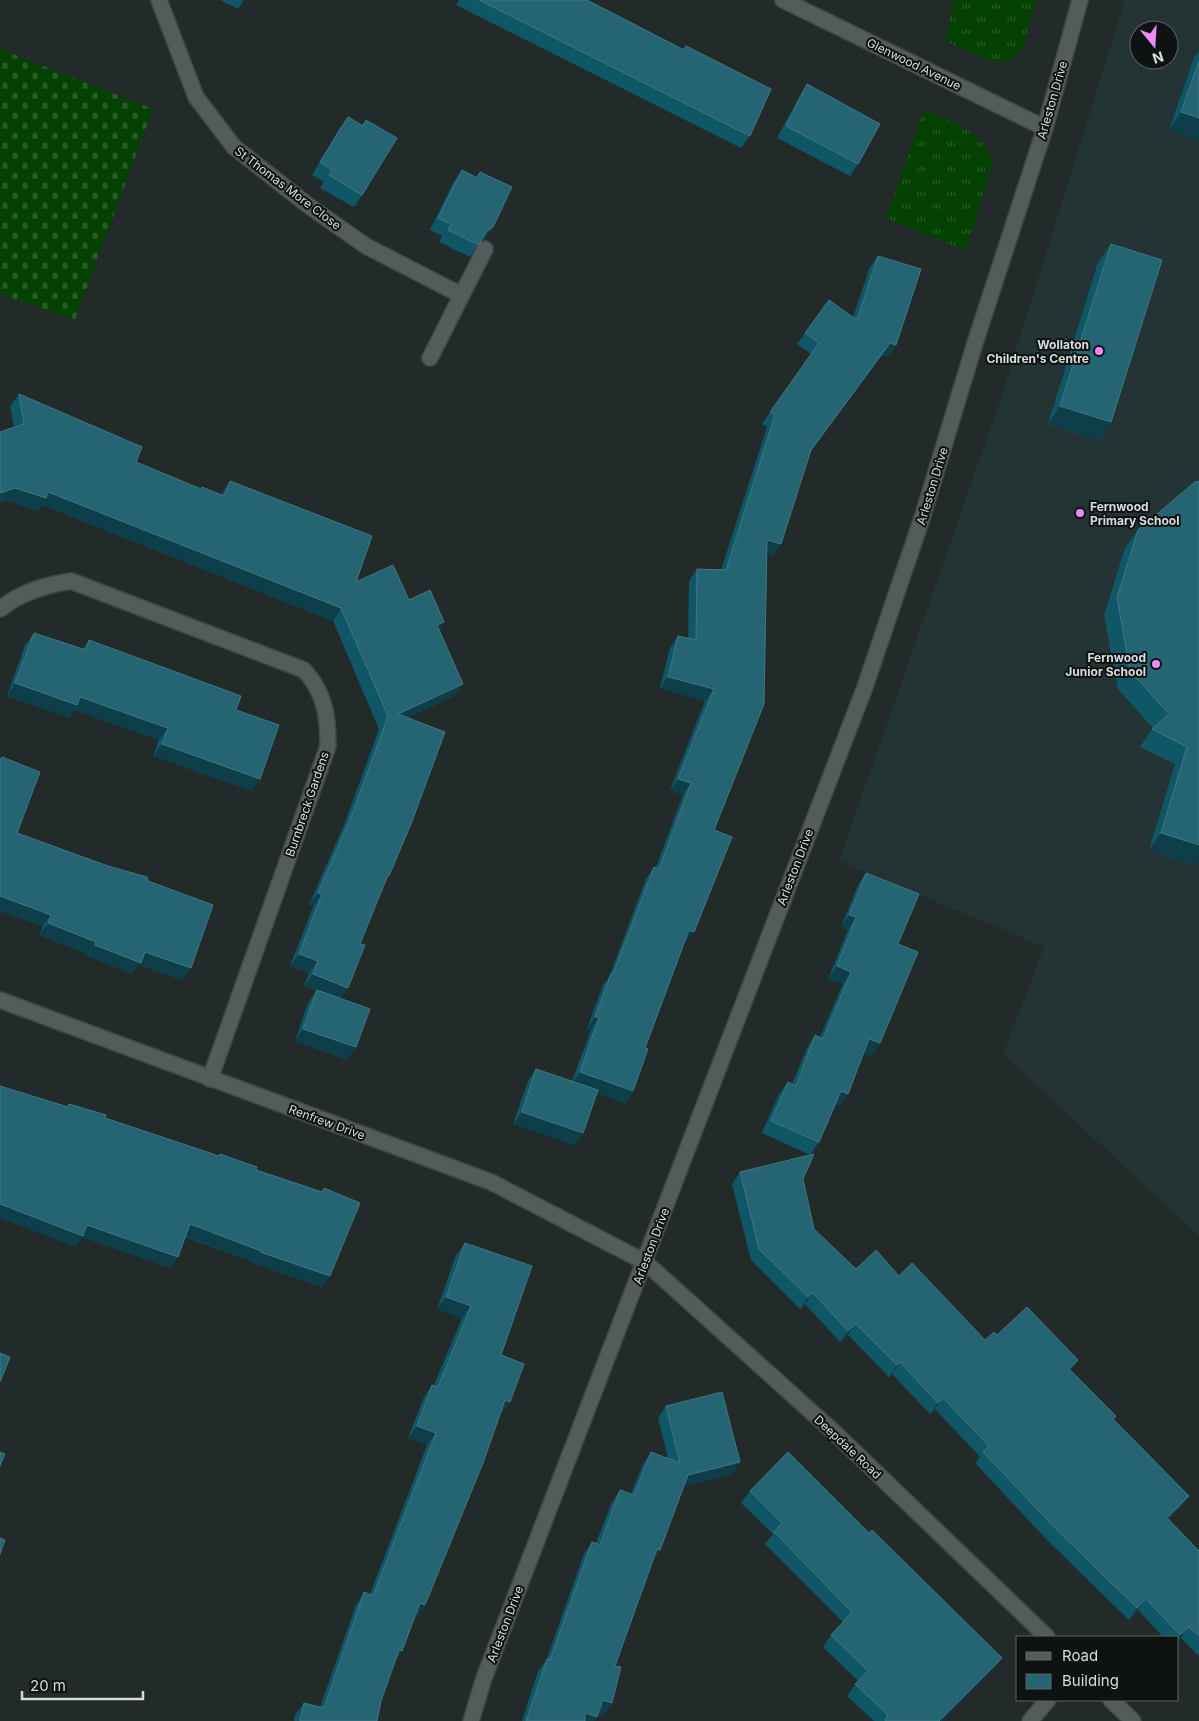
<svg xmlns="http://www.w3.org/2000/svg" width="1199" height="1721" viewBox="0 0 1199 1721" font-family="Inter,sans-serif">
	<defs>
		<pattern id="grass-tufts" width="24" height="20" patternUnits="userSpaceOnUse" patternTransform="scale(1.25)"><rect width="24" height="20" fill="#064104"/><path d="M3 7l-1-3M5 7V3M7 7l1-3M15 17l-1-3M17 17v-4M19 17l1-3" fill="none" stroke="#2a5c28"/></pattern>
		<pattern id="cemetery-stones" width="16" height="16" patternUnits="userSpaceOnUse" patternTransform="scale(1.25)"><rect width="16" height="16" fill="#064104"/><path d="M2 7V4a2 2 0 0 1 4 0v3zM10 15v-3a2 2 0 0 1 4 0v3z" fill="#2a5c28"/></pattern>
	</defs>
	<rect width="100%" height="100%" fill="#232a2a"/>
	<path fill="#243434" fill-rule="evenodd" d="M1125 0H1199V1236L1003 1054 1044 947 839 861 1000 401ZM1139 30H1169V60H1139Z"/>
	<g fill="url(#grass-tufts)">
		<path d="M954 0H1036L1023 48 1009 61 992 62 945 41Z"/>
		<path d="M924 109C952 122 983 131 993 163L966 251 886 218Z"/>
	</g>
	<path fill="url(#cemetery-stones)" d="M0 49 153 109 75 320 0 294Z"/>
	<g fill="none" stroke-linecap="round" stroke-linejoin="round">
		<defs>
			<g id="minor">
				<path d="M159 0 196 97 234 147 309 206 366 246 461 295"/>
				<path d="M783 0 1045 128"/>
				<path d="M430 358 485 249"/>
				<path d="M0 609C21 592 45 585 71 581L304 670C325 693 328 716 328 746L210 1079"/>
				<path d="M0 1000 491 1182 645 1262 835 1433 1047 1637"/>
				<path d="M1111 1700 1133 1721"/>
				<path d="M471 1721 484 1678 865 687 923 515 975 343 1045 128 1080 0"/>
				<path d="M1030 1721 1048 1700"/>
			</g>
		</defs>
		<use href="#minor" stroke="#414747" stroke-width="18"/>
		<use href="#minor" stroke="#535c5b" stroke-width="15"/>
	</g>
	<g fill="#0f5667">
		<path d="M220 0H244L238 9Z"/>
		<path d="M459 0H587L683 49 686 46 750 136 741 148 456 5Z"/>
		<path d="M1199 51V140L1169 130 1194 58Z"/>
		<path d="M807 84 858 164 850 176 777 138 799 97Z"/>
		<path d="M348 117 362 125 366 120 362 195 354 207 320 188 324 182 312 175 339 129Z"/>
		<path d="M462 170 476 177 480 172 493 227 484 240 480 242 470 257 439 242 442 236 430 230 453 183Z"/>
		<path d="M1111 244V422L1099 440 1048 424 1098 262Z"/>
		<path d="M878 256 888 357 882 355 811 451 773 556 767 554 714 830 685 943H684L645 1048 633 1091 625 1103 597 1093 575 1145 513 1124 528 1081 536 1069 572 1081 591 1030 587 1029 603 985 609 977 646 879 654 867H656L683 795 670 790 705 701 660 688 670 648 678 636 688 638 689 581 697 569 721 570 767 427 762 424 811 354 797 344 805 333 853 317 870 267Z"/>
		<path d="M19 394 136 462 201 489 202 487 221 495 230 481 356 582 409 600 444 622 439 630 463 684 454 696 407 718 384 883 360 944 341 999 347 1060 295 1041 308 1003 316 991 304 986 309 973 290 966 313 907 309 905 344 825 379 729 333 621 42 505 38 511 7 500 0 503V432L14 427 10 406Z"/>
		<path d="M1195 482V865L1149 850 1175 764 1140 747 1153 728 1118 689 1104 615 1125 548 1138 530Z"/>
		<path d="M34 633 83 649 89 640 236 710 252 791 153 756 159 740 74 710 69 718 7 696 25 645Z"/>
		<path d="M2 757 17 833 148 881 182 980 139 965 132 974 87 956 88 954 39 935 43 926 0 911V759Z"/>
		<path d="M866 873 898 944 880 1043 871 1056 864 1053 840 1106 836 1104 819 1142 810 1155 762 1133 779 1094 788 1082 792 1084 807 1048 815 1035 820 1037 843 984 828 979 848 930 841 927 858 885Z"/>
		<path d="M69 1104 105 1118 218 1156 220 1154 256 1170 321 1192 324 1188 322 1287 253 1263V1262L185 1237 171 1268 82 1237 75 1247 67 1107Z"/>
		<path d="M740 1172 803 1179 814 1229 856 1269 899 1276 985 1340 997 1335 1078 1360 1071 1370 1116 1416 1114 1420 1189 1496 1180 1507 1169 1519 1199 1551V1656L1181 1638 1178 1642V1637H1163L1138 1610 1129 1620 1048 1541 975 1463 980 1457 935 1409 930 1414 892 1374 889 1377 848 1335 840 1342 805 1304 800 1309 751 1260 732 1184Z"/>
		<path d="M465 1243 501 1355 510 1402 501 1414H500L417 1617 415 1616 402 1651 395 1661 381 1701 377 1721H294L295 1715 304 1703 320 1707 356 1605 364 1592 370 1594 427 1445 408 1438 424 1397 432 1385H434L462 1318 437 1309 456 1255Z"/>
		<path d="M666 1406 732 1474 684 1486 660 1550 654 1558 615 1666 604 1715 598 1714 594 1721H522L538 1671 546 1661 584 1554 592 1542 596 1543 612 1502 620 1490 631 1494 643 1464 651 1452 668 1458 658 1418Z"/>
		<path d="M750 1491 869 1533 1002 1658 993 1669 942 1721H874L847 1696 858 1681 823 1647 831 1635 843 1622 765 1544 773 1534 741 1503Z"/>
	</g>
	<g fill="#0e3e49">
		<path d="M1181 112 1199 118V140L1169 130Z"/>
		<path d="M493 227 484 240 477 244 486 232Z"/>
		<path d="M890 343 896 345 888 357 882 355Z"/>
		<path d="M1060 406 1111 422 1099 440 1048 424Z"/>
		<path d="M15 488 48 492 341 608 333 621 42 505 38 511 7 500 0 503V493Z"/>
		<path d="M767 540 781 544 773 556 759 552Z"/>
		<path d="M444 622 436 634 437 625Z"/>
		<path d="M668 677 714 689 705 701 660 688Z"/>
		<path d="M15 683 80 697 168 728 159 740 74 710 69 718 7 696Z"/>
		<path d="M463 684 454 696 389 726 398 714Z"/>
		<path d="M162 744 260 779 252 791 153 756Z"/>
		<path d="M678 779 691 783 683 795 670 790Z"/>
		<path d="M1161 833 1199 845V860L1195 865 1149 850Z"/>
		<path d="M318 893 322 894 313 907 309 905Z"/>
		<path d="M0 896 51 915 43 926 0 911Z"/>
		<path d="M849 915 856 917 848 930 841 927Z"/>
		<path d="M48 923 96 942 88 954 39 935Z"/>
		<path d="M689 930 694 932 685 943 681 942Z"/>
		<path d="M95 945 145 952 191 968 182 980 139 965 132 974 87 956Z"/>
		<path d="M299 954 318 961 309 973 290 966Z"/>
		<path d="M837 966 851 972 843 984 828 979Z"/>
		<path d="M313 974 348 988 340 1000 304 986Z"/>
		<path d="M595 1017 599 1018 591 1030 587 1029Z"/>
		<path d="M303 1029 356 1047 347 1060 295 1041Z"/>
		<path d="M869 1039 880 1043 871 1056 861 1051Z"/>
		<path d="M580 1072 633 1091 625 1103 572 1084Z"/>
		<path d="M841 1091 848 1094 840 1106 833 1103Z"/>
		<path d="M522 1112 583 1133 575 1145 513 1124Z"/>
		<path d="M0 1204 87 1225 178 1257 171 1268 82 1237 75 1247 0 1218Z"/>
		<path d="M190 1224 261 1251 253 1262 182 1235Z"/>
		<path d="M260 1252 330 1276 322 1287 253 1263Z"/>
		<path d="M813 1293 805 1304 800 1309 808 1297Z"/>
		<path d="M446 1297 471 1306 462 1318 437 1309Z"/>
		<path d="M856 1324 848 1335 840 1342 848 1331Z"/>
		<path d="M1078 1360 1070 1371 1069 1369Z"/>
		<path d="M900 1362 892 1374 889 1377 897 1365Z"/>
		<path d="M943 1398 935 1409 930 1414 938 1403Z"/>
		<path d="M505 1400 510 1402 501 1414 496 1412Z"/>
		<path d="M417 1426 436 1433 427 1445 408 1438Z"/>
		<path d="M740 1462 732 1474 680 1487 688 1475Z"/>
		<path d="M1189 1496 1180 1507 1159 1529 1167 1518Z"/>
		<path d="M657 1549 660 1550 651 1562Z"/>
		<path d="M1146 1599 1138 1610 1129 1620 1137 1608Z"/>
		<path d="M420 1603 425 1605 417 1617 411 1615Z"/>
		<path d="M1189 1627 1181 1638 1178 1642V1639L1180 1635Z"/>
		<path d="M399 1650 402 1651 394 1664Z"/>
		<path d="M1002 1658 993 1669 942 1721H939Z"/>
		<path d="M603 1700 612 1703 604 1715 594 1712Z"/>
		<path d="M585 1713 597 1717 594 1721H580Z"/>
	</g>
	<g fill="#256473" stroke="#407784">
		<path d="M479 0H587L684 50 686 46 771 89 750 136Z"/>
		<path d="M1199 61V118L1181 112Z"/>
		<path d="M807 84 880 124 858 164 786 126Z"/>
		<path d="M348 117 363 126 366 120 397 138 362 195 329 175 332 170 320 162Z"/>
		<path d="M462 170 477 178 480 172 512 187 493 227 486 232 479 245 448 230 451 224 438 218Z"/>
		<path d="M1111 244 1162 260 1111 422 1060 406Z"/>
		<path d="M878 256 921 269 896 345 890 343 811 450 781 544 767 540 764 704 714 830 732 837 694 932 689 930 645 1048 648 1049 633 1091 580 1072 599 1018 595 1017 611 974H613L654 867 659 869 691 783 678 779 714 689 668 677 678 636 696 640 697 569 726 570 775 415 770 412 819 343 805 333 829 300 857 320Z"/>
		<path d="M19 394 142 447 136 462 201 489 202 487 224 496 230 481 372 536 356 582 393 565 409 600 430 590 444 622 437 625 463 684 398 714 445 732 411 824 389 876 388 875 360 944 365 945 348 988 313 974 318 961 299 954 322 894 318 893 353 812 388 716 341 608 48 492 46 498 15 488 0 493V432L24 424Z"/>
		<path d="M1199 481V845L1161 833 1187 747 1152 729 1169 714 1130 671 1117 597 1138 530 1195 482Z"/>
		<path d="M34 633 86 650 89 640 241 696 236 710 279 725 260 779 162 744 168 728 80 697 77 705 15 683Z"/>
		<path d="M2 757 40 772 17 833 108 866 147 877 148 881 213 905 191 968 145 952 141 963 95 945 96 942 48 923 51 915 0 896V760Z"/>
		<path d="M866 873 919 894 898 944 918 952 880 1043 869 1039 848 1094 841 1091 819 1142 771 1121 788 1082 796 1086 815 1035 823 1039 851 972 837 966 856 917 849 915Z"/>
		<path d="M317 990 370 1009 356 1047 303 1029Z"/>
		<path d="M536 1069 598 1090 583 1133 522 1112Z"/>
		<path d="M0 1086 68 1107 69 1104 106 1115 105 1118 219 1156 220 1154 257 1167 256 1170 322 1192 324 1188 360 1203 330 1276 260 1252 261 1251 190 1224 178 1257 87 1225 83 1236 0 1204Z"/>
		<path d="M814 1154 803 1179 814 1229 856 1269 876 1250 899 1276 912 1263 985 1340 994 1332 997 1335 1027 1307 1078 1360 1069 1369 1116 1416 1113 1419 1189 1496 1167 1518 1199 1551V1636L1189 1627 1180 1635 1146 1599 1137 1608 1056 1529 983 1452 989 1446 943 1398 938 1403 900 1362 897 1365 856 1324 848 1331 813 1293 808 1297 759 1249 740 1172Z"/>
		<path d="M465 1243 532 1266 501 1355 524 1364 510 1402 505 1400 483 1463 425 1605 420 1603 402 1651 399 1650 381 1701 377 1721H300L304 1703 324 1708 364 1592 373 1596 436 1433 417 1426 432 1385 438 1387 471 1306 446 1297Z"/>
		<path d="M0 1353 10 1357 0 1382Z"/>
		<path d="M722 1392 740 1462 688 1475 660 1550 657 1549 615 1666 621 1667 612 1703 603 1700 597 1717 585 1713V1721H526L547 1659 550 1660 592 1542 600 1545 620 1490 634 1495 651 1452 680 1463 666 1406Z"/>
		<path d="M0 1452 5 1454 0 1466Z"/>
		<path d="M788 1452 869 1533 872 1530 1002 1658 939 1721H885L888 1715 855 1684 868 1671 831 1635 852 1612 774 1532 782 1523 750 1491Z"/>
		<path d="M0 1538 5 1540 0 1554Z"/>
	</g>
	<g fill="#ef8bf7" stroke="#0f1212" stroke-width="2">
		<circle cx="1099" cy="351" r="5"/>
		<circle cx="1080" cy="513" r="5"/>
		<circle cx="1156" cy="664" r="5"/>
	</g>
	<g text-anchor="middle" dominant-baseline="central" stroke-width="4" stroke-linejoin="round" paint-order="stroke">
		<g font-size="12" fill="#d7dcdc" stroke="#0f1212">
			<text transform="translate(914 64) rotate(26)">Glenwood Avenue</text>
			<text transform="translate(1052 100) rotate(-74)">Arleston Drive</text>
			<text transform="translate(288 188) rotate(37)">St Thomas More Close</text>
			<text transform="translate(932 486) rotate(-73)">Arleston Drive</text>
			<text transform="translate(307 804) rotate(-71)">Burnbreck Gardens</text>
			<text transform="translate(795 867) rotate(-69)">Arleston Drive</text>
			<text transform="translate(327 1122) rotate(20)">Renfrew Drive</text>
			<text transform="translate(651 1246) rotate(-69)">Arleston Drive</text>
			<text transform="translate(848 1447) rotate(43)">Deepdale Road</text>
			<text transform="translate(505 1624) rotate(-69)">Arleston Drive</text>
		</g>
		<g font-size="12" font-weight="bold" fill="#d7dcdc" stroke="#0f1212" text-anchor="end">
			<text x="1089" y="344">Wollaton<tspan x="1089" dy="14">Children's Centre</tspan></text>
			<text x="1090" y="506" text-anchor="start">Fernwood<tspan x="1090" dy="14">Primary School</tspan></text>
			<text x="1146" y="657">Fernwood<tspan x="1146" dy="14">Junior School</tspan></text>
		</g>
	</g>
	<rect x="1016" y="1636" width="162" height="65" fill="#0f1212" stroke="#5f6363"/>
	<rect x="1026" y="1652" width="25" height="8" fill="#535c5b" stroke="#5f6363"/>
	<text x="1062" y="1661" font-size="15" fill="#d7dcdc">Road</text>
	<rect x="1026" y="1674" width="25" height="15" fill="#256473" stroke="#5f6363"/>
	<text x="1062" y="1686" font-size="15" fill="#d7dcdc">Building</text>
	<g transform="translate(1154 45) rotate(162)"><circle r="24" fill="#0f1212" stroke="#5f6363"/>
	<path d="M0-4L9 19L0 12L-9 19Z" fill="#ef8bf7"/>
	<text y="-8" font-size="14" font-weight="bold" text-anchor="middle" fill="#d7dcdc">N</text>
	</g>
	<path d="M22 1691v8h121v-8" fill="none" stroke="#d7dcdc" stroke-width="2.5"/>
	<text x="30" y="1691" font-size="15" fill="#d7dcdc" stroke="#0f1212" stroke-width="4" paint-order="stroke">20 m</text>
</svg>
